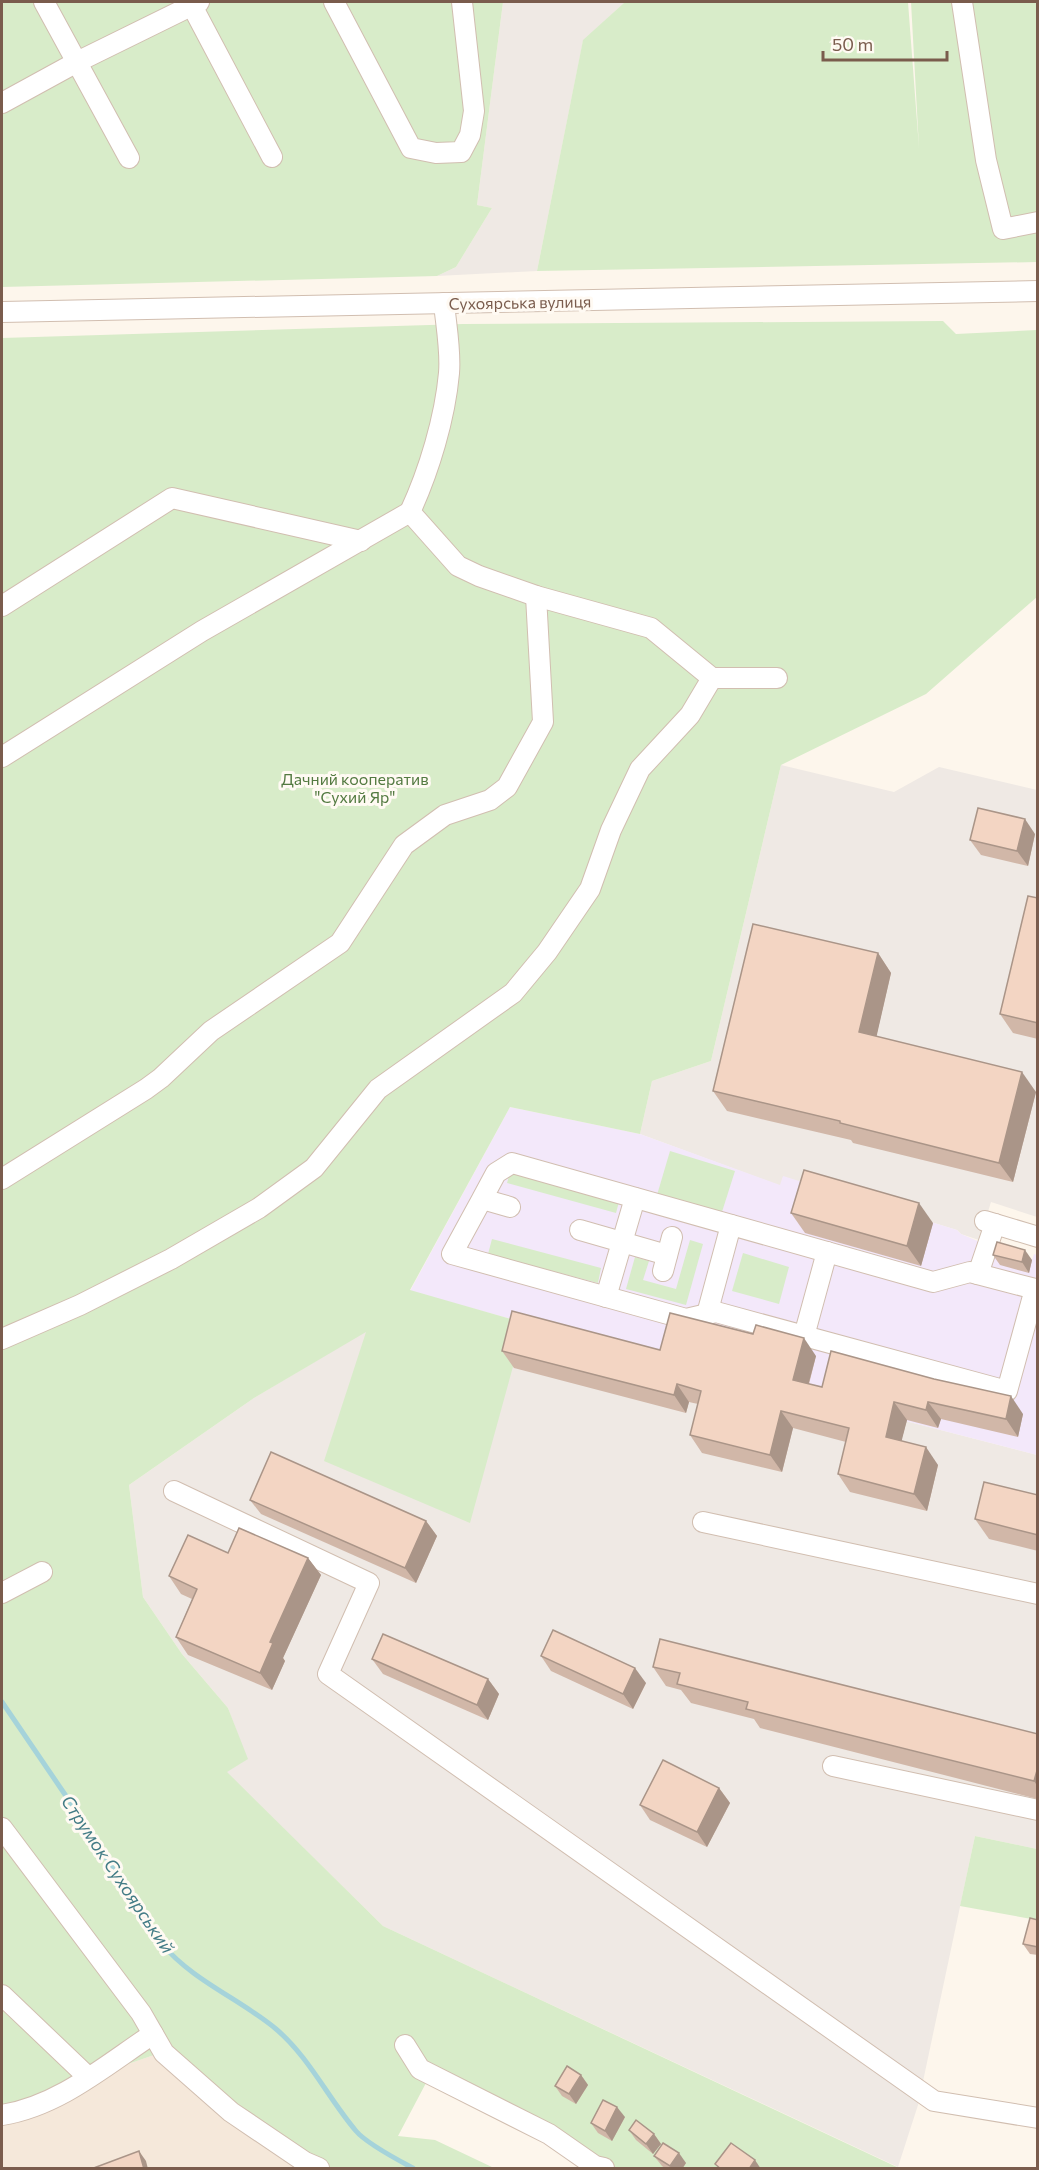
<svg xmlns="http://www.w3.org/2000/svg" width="1039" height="2170" viewBox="0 0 1039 2170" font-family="Commissioner,sans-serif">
	<rect width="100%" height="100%" fill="#fdf6ec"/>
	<path fill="#f5e8da" d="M154 2055 177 2076 297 2168H2V2108Z"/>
	<g fill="#efe9e4">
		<path d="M503 2H625L583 41 537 271 437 276 456 267 492 208 477 205Z"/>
		<path d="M781 765 894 792 939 767 1037 790V1217L991 1202 979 1240 961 1234 957 1230 784 1177 781 1186 640 1134 652 1081 711 1061Z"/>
		<path d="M525 1323 1037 1455V1849L975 1836 918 2105 898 2167 383 1926 226 1772 247 1759 228 1708 182 1654 143 1597 129 1485 254 1398 366 1331Z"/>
	</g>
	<path fill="#f3e8fa" d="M510 1107 640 1134 780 1185 783 1176 957 1230 961 1234 1004 1252 1032 1260 1034 1254 1037 1255V1455L525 1323 410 1291Z"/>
	<g fill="#d8ecc9">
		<path d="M2 2H503L477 205 492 208 456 267 437 276 2 287Z"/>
		<path d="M625 2H908L919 148 911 2H1037V262L537 271 583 40Z"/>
		<path d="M943 321 956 334 1037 330V597L926 694 781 765 711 1061 652 1081 640 1134 510 1107 410 1290 525 1323 470 1523 324 1461 366 1332 254 1398 129 1485 143 1597 182 1654 228 1708 248 1759 227 1772 383 1926 899 2168H594L426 2083 398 2136 435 2140 494 2168H297L177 2076 154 2055 2 2108V338L463 324Z"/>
		<path d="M670 1151 735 1171 721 1215 657 1195Z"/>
		<path d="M511 1169 620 1198 616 1213 507 1183Z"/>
		<path d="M492 1239 601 1268 598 1283 488 1254Z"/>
		<path d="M690 1240 703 1244 686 1305 626 1289 635 1257 649 1261 643 1280 676 1289Z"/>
		<path d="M743 1253 789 1267 779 1304 732 1291Z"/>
		<path d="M975 1836 1037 1849V1920L960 1906Z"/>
	</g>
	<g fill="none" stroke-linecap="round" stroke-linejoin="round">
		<path stroke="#a5d3da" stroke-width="5" d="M2 1702 66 1796 162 1944C193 1981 240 1999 276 2029 309 2057 328 2098 356 2131 367 2144 398 2160 413 2168"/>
		<defs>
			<g id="minor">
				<path d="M44 2 129 158"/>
				<path d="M190 2 272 157"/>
				<path d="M334 2 411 148 436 153 461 152 470 135 474 111 462 2"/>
				<path d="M962 2 986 160 1003 229 1038 222"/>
				<path d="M2 103 77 62 199 2"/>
				<path d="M444 303C446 325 451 351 449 373 445 418 429 471 410 512L458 566 479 576 536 596 651 628 712 678H777"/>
				<path d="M2 312 1038 291"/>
				<path d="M2 606 172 498 361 541"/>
				<path d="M2 757 202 631 410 512"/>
				<path d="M2 1179 146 1089 161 1078 211 1031 340 943 404 845 445 815 490 800 507 787 543 722 536 596"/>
				<path d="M482 1199 452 1254 686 1319 716 1312 1007 1391 1035 1289 970 1272 933 1282 512 1163 496 1173 482 1199 510 1207"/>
				<path d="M985 1221 1038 1237"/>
				<path d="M580 1230 667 1255"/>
				<path d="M663 1271 672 1237"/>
				<path d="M978 1274 995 1224"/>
				<path d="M606 1297 635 1198"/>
				<path d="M707 1314 731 1225"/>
				<path d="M804 1336 827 1252"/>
				<path d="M2 1339 80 1305 171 1259 259 1208 314 1168 378 1089 513 993 547 952 590 889 611 830 640 769 690 715 712 678"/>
				<path d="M174 1491 369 1583 328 1674 934 2101 1038 2118"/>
				<path d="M703 1522 1038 1594"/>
				<path d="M2 1593 42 1572"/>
				<path d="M833 1766 1038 1810"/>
				<path d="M2 1828 141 2013 164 2053 231 2112 305 2162 319 2168"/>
				<path d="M2 1995 88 2077"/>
				<path d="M405 2045 420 2069 549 2134 595 2166 604 2168"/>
				<path d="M2 2115C59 2106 106 2065 153 2034"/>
			</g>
		</defs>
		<use href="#minor" stroke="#d1beb0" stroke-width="22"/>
		<use href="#minor" stroke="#fff" stroke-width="20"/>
	</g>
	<g fill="#d1b7a8">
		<path d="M1035 834 1028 866 981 855 970 840Z"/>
		<path d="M1038 898V1039L1013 1033 1000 1014Z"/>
		<path d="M878 953 891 973 876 1037 1036 1092 1013 1182 853 1143 851 1140 727 1111 713 1091Z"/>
		<path d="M791 1213 933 1223 921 1266 805 1233Z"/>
		<path d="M993 1255 1032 1260 1029 1273 1000 1265Z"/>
		<path d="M660 1350 816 1356 809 1384 822 1387 1023 1414 1018 1437 941 1419 938 1428 907 1420 901 1441 938 1465 927 1511 850 1492 838 1474 846 1442 793 1428 782 1472 702 1453 690 1435 698 1404 689 1402 686 1413 514 1368 502 1351Z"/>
		<path d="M1038 1495V1551L989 1539 975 1519Z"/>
		<path d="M250 1500 426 1521 437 1536 416 1583 261 1514Z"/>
		<path d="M228 1553 308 1558 321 1575 283 1658 285 1661 272 1690 188 1655 176 1637 192 1599 181 1594 169 1576Z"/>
		<path d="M541 1656 646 1683 633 1709 551 1671Z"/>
		<path d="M372 1659 488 1679 499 1694 488 1720 383 1674Z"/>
		<path d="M653 1667 1038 1734V1799L760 1728 754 1719 691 1703 681 1690 666 1686Z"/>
		<path d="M719 1788 730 1803 707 1847 650 1820 640 1805Z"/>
		<path d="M1038 1920V1955L1030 1954 1023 1944Z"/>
		<path d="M581 2075 588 2085 576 2104 562 2096 555 2086Z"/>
		<path d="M625 2117 612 2141 598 2133 591 2123Z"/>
		<path d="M629 2130 654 2134 661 2144 653 2154 636 2140Z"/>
		<path d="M654 2156 686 2163 682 2169H666L662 2166Z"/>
	</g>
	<g fill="#aa9588">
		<path d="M1025 819 1035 834 1028 866 1017 851Z"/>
		<path d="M878 953 891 973 873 1052 859 1032Z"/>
		<path d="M1022 1072 1036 1092 1013 1182 999 1163Z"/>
		<path d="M919 1203 933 1223 921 1266 907 1246Z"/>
		<path d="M1025 1250 1032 1260 1029 1273 1022 1262Z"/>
		<path d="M804 1338 816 1356 805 1397 793 1380Z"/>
		<path d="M677 1384 689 1402 686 1413 674 1395Z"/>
		<path d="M1011 1396 1023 1414 1018 1437 1006 1419Z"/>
		<path d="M894 1402 907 1420 898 1455 886 1437Z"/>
		<path d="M928 1402 941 1419 938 1428 926 1410Z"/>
		<path d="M781 1411 793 1428 782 1472 770 1455Z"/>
		<path d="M926 1447 938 1465 927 1511 914 1494Z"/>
		<path d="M426 1521 437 1536 416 1583 405 1568Z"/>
		<path d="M308 1558 321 1575 283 1658 285 1661 272 1690 260 1673 270 1642Z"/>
		<path d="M635 1668 646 1683 633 1709 623 1694Z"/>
		<path d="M488 1679 499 1694 488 1720 477 1705Z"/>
		<path d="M1038 1767V1787L1034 1781Z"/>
		<path d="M719 1788 730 1803 707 1847 697 1832Z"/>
		<path d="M581 2075 588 2085 576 2104 569 2094Z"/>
		<path d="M617 2107 625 2117 612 2141 605 2131Z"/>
		<path d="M654 2134 661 2144 653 2154 646 2144Z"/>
		<path d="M139 2151 146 2161 148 2169H144Z"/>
		<path d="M679 2153 686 2163 682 2169H671L670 2166Z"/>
		<path d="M755 2160 761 2169H749Z"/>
	</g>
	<g fill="#f3d5c3" stroke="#aa9588" stroke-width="1.5">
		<path d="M978 808 1025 819 1017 851 970 840Z"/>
		<path d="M1028 896 1038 898V1023L1000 1014Z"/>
		<path d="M753 924 878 953 859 1032 1022 1072 999 1163 840 1123V1121L713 1091Z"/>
		<path d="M804 1170 919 1203 907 1246 791 1213Z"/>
		<path d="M997 1242 1025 1250 1022 1262 993 1255Z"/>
		<path d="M512 1311 660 1350 670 1313 753 1334 756 1325 804 1338 793 1380 822 1387 831 1351 934 1379 1011 1396 1006 1419 928 1402 926 1410 894 1402 886 1437 926 1447 914 1494 838 1474 849 1428 781 1411 770 1455 690 1435 701 1391 677 1384 674 1395 502 1351Z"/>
		<path d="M271 1452 426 1521 405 1568 250 1500Z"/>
		<path d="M984 1482 1038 1495V1535L975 1519Z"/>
		<path d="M239 1528 308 1558 270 1642 273 1643 260 1673 176 1637 197 1589 169 1576 188 1535 228 1553Z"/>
		<path d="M553 1630 635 1668 623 1694 541 1656Z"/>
		<path d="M383 1634 488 1679 477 1705 372 1659Z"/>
		<path d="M660 1639 1038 1734V1767L1034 1781 746 1709 748 1702 677 1684 680 1673 653 1667Z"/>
		<path d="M663 1760 719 1788 697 1832 640 1805Z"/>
		<path d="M1030 1918 1038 1920V1947L1023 1944Z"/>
		<path d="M567 2066 581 2075 569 2094 555 2086Z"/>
		<path d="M603 2100 617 2107 605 2131 591 2123Z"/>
		<path d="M636 2120 654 2134 646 2144 629 2130Z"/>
		<path d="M663 2143 679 2153 670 2166 654 2156Z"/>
		<path d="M731 2143 755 2160 749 2169H721L715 2164Z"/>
		<path d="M139 2151 144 2169H91Z"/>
	</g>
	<g text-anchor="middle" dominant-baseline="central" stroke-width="6" stroke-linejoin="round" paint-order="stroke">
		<g font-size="16" fill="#7a5c4d" stroke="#fffaf3">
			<text transform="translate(520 302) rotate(-1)">Сухоярська вулиця</text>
		</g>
		<g font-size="16" fill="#537a41" stroke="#fffaf3">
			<text x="355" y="778">Дачний кооператив<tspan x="355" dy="18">"Сухий Яр"</tspan></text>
		</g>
		<g font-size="18" font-style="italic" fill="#437c86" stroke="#fffaf3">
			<text transform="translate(118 1874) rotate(56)">Струмок Сухоярський</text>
		</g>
	</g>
	<rect width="1039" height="2170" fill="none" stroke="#7a5c4d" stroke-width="6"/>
	<path d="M823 51v9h124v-9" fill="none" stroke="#7a5c4d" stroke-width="3"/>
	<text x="832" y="51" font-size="18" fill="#7a5c4d" stroke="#fffaf3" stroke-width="4.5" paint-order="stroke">50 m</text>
</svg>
